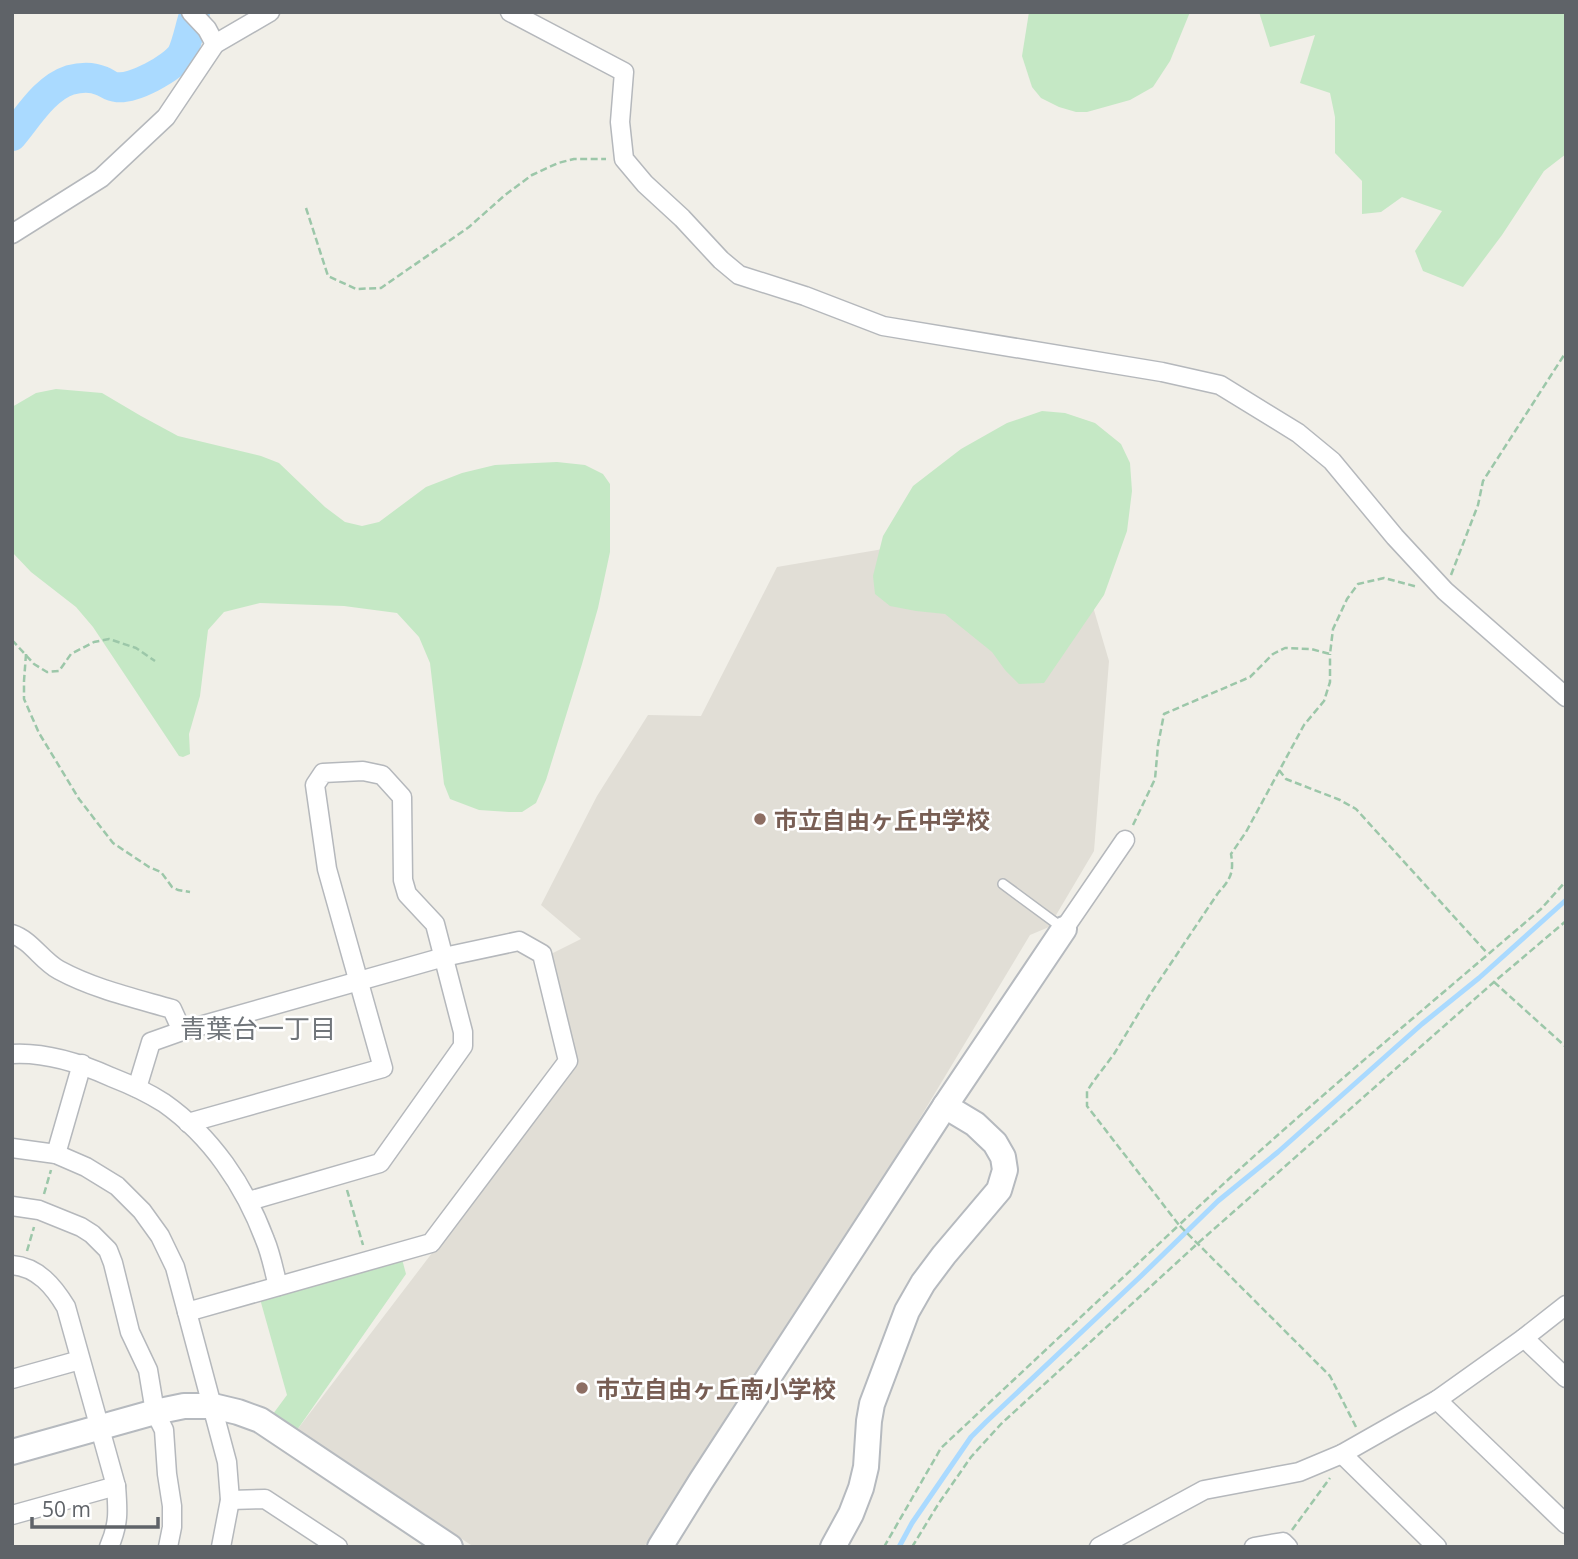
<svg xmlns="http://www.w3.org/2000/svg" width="1578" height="1559" viewBox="0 0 1578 1559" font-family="'Open Sans','Noto Sans JP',sans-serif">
	<rect width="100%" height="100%" fill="#f1efe8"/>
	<path fill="#e1ded6" d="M948 538 1081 566 1109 661 1094 851 1049 927 1030 935 908 1138 644 1547H474L297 1430 577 1063 551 954 581 939 541 905 597 796 648 715 701 716 777 567Z"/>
	<g fill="#c5e8c5">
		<path d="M1029 12H1190L1170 61 1153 87 1130 100 1087 112H1076L1059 107 1041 98 1032 87 1022 56Z"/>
		<path d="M1259 12H1566V154L1544 171 1502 235 1463 287 1423 271 1415 251 1442 211 1402 197 1381 212 1362 214V181L1335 153V117L1330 93 1300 83 1315 35 1270 47Z"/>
		<path d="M56 389 102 393 141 416 178 436 261 456 279 463 325 507 345 522 362 526 379 522 426 487 462 473 495 465 557 462 585 465 603 474 610 484V552L598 608 582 664 546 780 536 803 522 812H509L479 810 450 799 444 784 430 663 419 637 397 613 344 606 260 603 224 612 208 630 200 696 189 734 190 754 183 757 179 756 93 627 76 607 31 572 12 552V407L36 393Z"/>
		<path d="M1042 411 1065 413 1095 423 1121 444 1130 463 1132 491 1127 531 1104 595 1044 683 1019 684 1005 670 992 652 945 614 916 611 890 606 875 594 873 576 883 536 913 486 961 449 1007 423Z"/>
		<path d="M402 1259 406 1274 297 1430 273 1414 287 1395 260 1299Z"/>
	</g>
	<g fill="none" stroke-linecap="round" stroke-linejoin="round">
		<path stroke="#aadaff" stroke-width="5" d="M899 1547 912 1523 971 1437 986 1422 1141 1276 1218 1201 1278 1152 1422 1024 1479 978 1566 900"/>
		<path stroke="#aadaff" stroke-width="30" d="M12 136C28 117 45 88 70 80 81 77 91 76 102 81 107 83 111 87 116 87 133 90 173 68 182 54 188 41 190 26 195 12"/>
		<defs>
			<path id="lane" d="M1003 884 1064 929"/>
			<g id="street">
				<path d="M191 12 207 29 215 44"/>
				<path d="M510 12 624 72 620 122 624 159 645 184 682 218 721 260 739 275 805 296 883 326 1162 372 1220 385 1298 433 1332 461 1395 537 1445 591 1566 697"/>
				<path d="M12 234 101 178 166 117 215 44 270 12"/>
				<path d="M1064 929 1125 840"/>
				<path d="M12 934C31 940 42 961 59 970 94 989 134 998 172 1009L182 1031"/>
				<path d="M12 1054C46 1052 80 1063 111 1077 129 1084 147 1092 164 1103 211 1136 245 1186 265 1240 271 1254 274 1271 278 1286"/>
				<path d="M137 1088 151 1042 182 1031 444 957 519 941 542 954 568 1061 431 1243 187 1312"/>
				<path d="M188 1123 383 1068 327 869 315 785 323 773 363 771 382 775 402 797 403 880 407 894 435 924 463 1032V1046L380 1163 249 1201"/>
				<path d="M12 1148 56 1154 86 1167 117 1186 142 1211 160 1236 175 1267 227 1462 230 1500 221 1547"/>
				<path d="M56 1154 82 1064"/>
				<path d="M12 1206 39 1210 81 1227 92 1234 108 1250 113 1263 130 1332 148 1370 155 1412 164 1430 167 1474 172 1506V1527L168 1547"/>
				<path d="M12 1265C38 1267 54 1287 66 1307L116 1486C118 1511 119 1524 109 1547"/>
				<path d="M1524 1338 1566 1378"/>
				<path d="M12 1379 80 1360"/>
				<path d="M1437 1400 1566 1524"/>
				<path d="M1342 1454 1437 1547"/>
				<path d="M230 1500 265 1499 338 1547"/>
				<path d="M12 1515 116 1486"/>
				<path d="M1099 1547 1204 1490 1299 1472 1342 1454 1437 1400 1524 1338 1566 1305"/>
				<path d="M1254 1547 1283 1542 1288 1547"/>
			</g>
			<g id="secondary">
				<path d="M12 1452 155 1412 184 1406H213L238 1412 260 1420 450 1547"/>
				<path d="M660 1547 701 1481 945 1106 1064 929"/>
				<path d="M833 1547 851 1514 861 1488 866 1467 869 1421 872 1404 907 1311 923 1283 944 1255 999 1190 1005 1170 1003 1157 995 1143 975 1124 945 1106"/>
			</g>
		</defs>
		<use href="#lane" stroke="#b5b8bc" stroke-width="12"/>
		<use href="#street" stroke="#b5b8bc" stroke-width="21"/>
		<use href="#secondary" stroke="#b6babf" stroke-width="28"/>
		<g stroke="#9cc7a9" stroke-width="2.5" stroke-dasharray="7 3.5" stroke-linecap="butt">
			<path d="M306 208 328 276 356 289 381 288 469 227 505 195 532 175 558 163 574 159H606"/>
			<path d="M1451 575 1478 505 1483 481 1566 352"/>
			<path d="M12 640 34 664 47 672 59 671 71 654 94 642 109 639 136 648 155 661"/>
			<path d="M26 654 24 681V699L39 733 79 799 113 843 149 867 161 872 172 887 178 890 190 892"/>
			<path d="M1279 770 1286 779 1340 800 1356 809 1488 954"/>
			<path d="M1133 825 1155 779 1158 745 1164 714 1250 677 1273 654 1285 648 1311 649 1330 654 1333 629 1347 599 1358 584 1384 578 1418 587"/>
			<path d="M1494 982 1566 1047"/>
			<path d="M347 1190 363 1245"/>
			<path d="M44 1194 51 1170"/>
			<path d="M27 1251 34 1227"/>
			<path d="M1356 1427 1330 1376 1179 1225C1296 1115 1420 1013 1541 909L1566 881"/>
			<path d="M1292 1530 1330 1478"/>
			<path d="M884 1547 941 1448 1179 1225 1087 1106V1091L1093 1082 1114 1054 1149 996 1218 893C1231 879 1234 872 1231 854L1246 832 1304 725 1324 701 1330 682V654"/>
			<path d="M912 1547 939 1503 971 1457 1001 1424 1197 1244 1494 982 1566 921"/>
		</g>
		<use href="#lane" stroke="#fff" stroke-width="9"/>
		<use href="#street" stroke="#fff" stroke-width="18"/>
		<use href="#secondary" stroke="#fff" stroke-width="24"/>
	</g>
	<g fill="#8d6e63" stroke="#fff" stroke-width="2.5">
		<circle cx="760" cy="819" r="7"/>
		<circle cx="582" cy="1388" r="7"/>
	</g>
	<g text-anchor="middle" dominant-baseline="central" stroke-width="5" stroke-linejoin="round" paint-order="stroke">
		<g font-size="24" font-weight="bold" fill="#785e54" stroke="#fff" text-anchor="start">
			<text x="774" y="819">市立自由ヶ丘中学校</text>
			<text x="596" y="1388">市立自由ヶ丘南小学校</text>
		</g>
		<g font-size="26" fill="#70757a" stroke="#fff">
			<text x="258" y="1028">青葉台一丁目</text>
		</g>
	</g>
	<rect width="1578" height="1559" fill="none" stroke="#5f6368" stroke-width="28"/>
	<path d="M32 1517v10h126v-10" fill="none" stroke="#5f6368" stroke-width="3.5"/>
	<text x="42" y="1517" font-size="21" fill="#5f6368" stroke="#ffffff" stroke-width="5" paint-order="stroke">50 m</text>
</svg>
